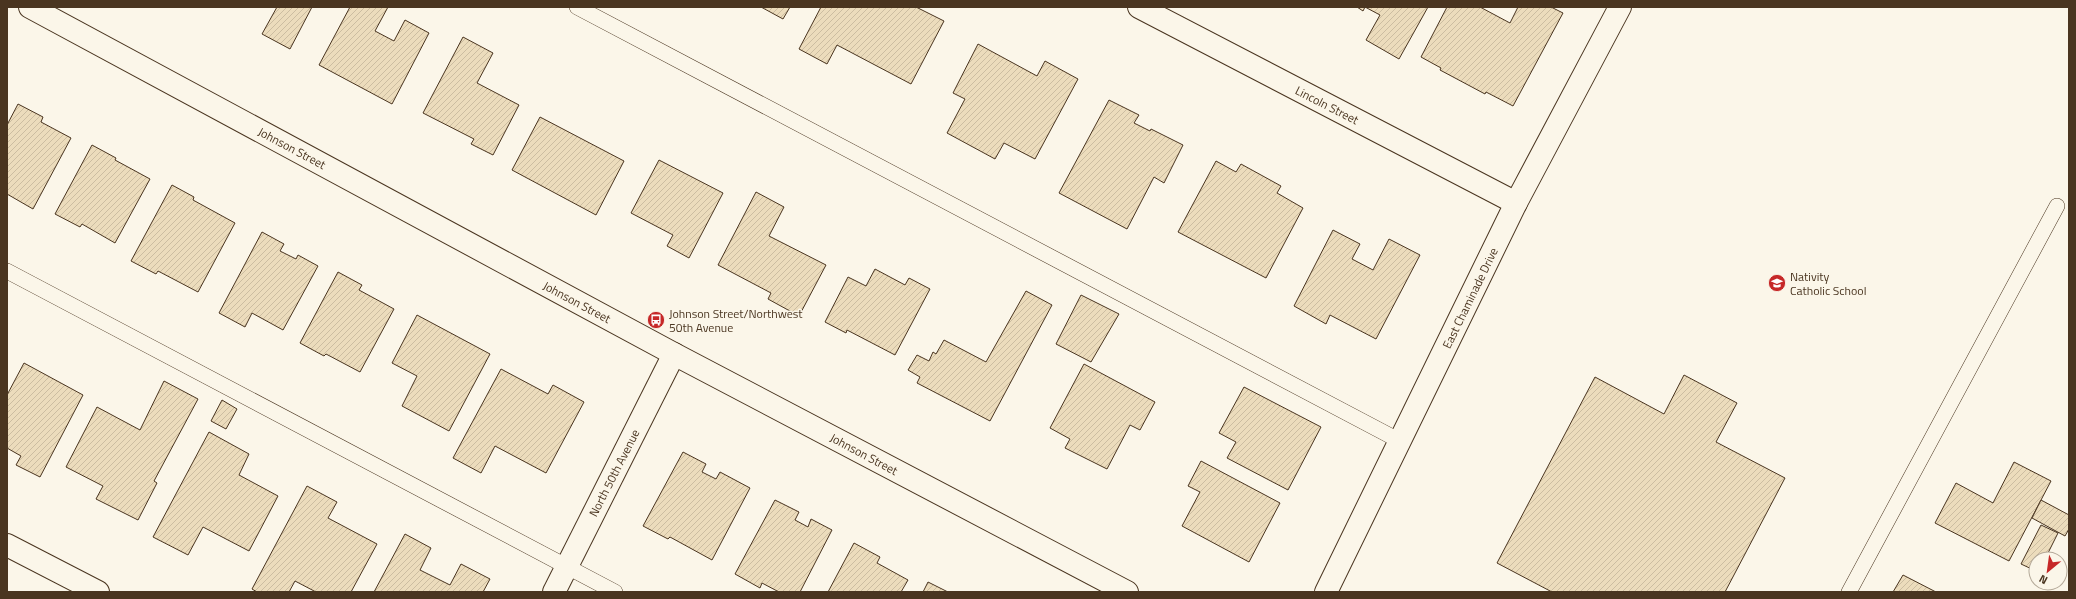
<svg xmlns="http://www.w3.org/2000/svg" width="2076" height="599" viewBox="0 0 2076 599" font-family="'Titillium Web',sans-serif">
	<defs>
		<pattern id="building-hatch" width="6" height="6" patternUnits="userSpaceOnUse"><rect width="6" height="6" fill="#ecdcbc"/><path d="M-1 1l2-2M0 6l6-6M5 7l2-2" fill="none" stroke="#ccbda1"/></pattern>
	</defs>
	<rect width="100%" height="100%" fill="#fbf6e9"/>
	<g fill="url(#building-hatch)" stroke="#4a3520">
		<path d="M277 7H312L290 49 262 34Z"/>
		<path d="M350 7H388L375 31 394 41 405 20 429 33 392 104 319 65Z"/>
		<path d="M761 7H790L783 19Z"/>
		<path d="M821 7H916L944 21 911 84 837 45 827 64 799 49Z"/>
		<path d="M1357 7H1428L1399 59 1366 40 1380 15 1365 7 1363 11Z"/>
		<path d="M1447 7H1480L1510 23 1518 7H1551L1563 13 1513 106 1486 92 1485 94 1440 70 1441 68 1421 57Z"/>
		<path d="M463 37 493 53 477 83 519 105 493 155 471 144 474 139 423 113Z"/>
		<path d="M978 44 1037 76 1045 61 1078 79 1035 159 1004 143 995 159 947 133 965 99 953 93Z"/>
		<path d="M1109 100 1139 115 1134 123 1150 131 1151 129 1183 145 1164 183 1154 177 1127 229 1059 193Z"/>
		<path d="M18 104 43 117 41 122 71 138 33 209 7 194V125Z"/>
		<path d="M540 117 624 161 596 215 512 170Z"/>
		<path d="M92 145 116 158 115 160 150 179 115 243 82 224 80 227 55 214Z"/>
		<path d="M659 160 723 193 689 258 667 246 673 235 631 213Z"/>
		<path d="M1216 161 1236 172 1241 164 1281 186 1277 193 1303 208 1266 278 1178 232Z"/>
		<path d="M172 185 194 197 193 200 235 223 198 292 158 271 156 274 131 261Z"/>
		<path d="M756 192 784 207 769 236 826 265 799 316 768 299 771 293 718 265Z"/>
		<path d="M1333 230 1360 244 1352 259 1373 270 1389 239 1420 255 1376 339 1330 315 1326 324 1294 306Z"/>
		<path d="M262 232 284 244 280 251 296 259 298 255 318 266 283 330 252 313 245 327 219 313Z"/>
		<path d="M875 269 905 285 909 278 930 289 895 355 847 330 846 333 825 322 848 277 866 286Z"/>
		<path d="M338 272 362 285 359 290 394 309 360 372 326 354 324 356 300 343Z"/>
		<path d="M1026 291 1052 305 990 421 917 383 920 377 908 370 917 355 929 361 933 352 936 354 944 340 986 362Z"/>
		<path d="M1081 295 1119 314 1091 362 1056 344Z"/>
		<path d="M417 315 490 354 449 431 402 406 417 376 392 363Z"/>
		<path d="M24 363 83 395 40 477 16 465 21 456 7 448V395Z"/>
		<path d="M1084 364 1155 402 1140 430 1130 425 1107 469 1065 448 1070 439 1050 428Z"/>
		<path d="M501 369 548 394 553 385 584 402 546 473 495 446 481 473 453 458Z"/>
		<path d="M1684 375 1737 403 1716 442 1785 478 1725 592H1552L1497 563 1595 377 1664 414Z"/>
		<path d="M164 381 198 399 154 481 157 483 138 520 96 499 103 486 66 467 97 407 140 430Z"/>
		<path d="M1244 387 1321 427 1288 490 1227 458 1236 442 1219 433Z"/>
		<path d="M222 400 237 409 226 429 211 421Z"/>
		<path d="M209 432 249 454 239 475 278 496 249 551 203 527 188 555 153 537Z"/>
		<path d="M683 452 706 464 702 472 716 479 720 472 750 488 712 560 670 537 668 539 643 526Z"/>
		<path d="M1201 461 1280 503 1249 562 1182 526 1200 492 1188 486Z"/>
		<path d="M2014 462 2051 481 2009 561 1935 523 1956 483 1993 503Z"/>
		<path d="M307 486 337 502 328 518 377 544 351 592H316L295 581 289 592H257L252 589Z"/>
		<path d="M775 500 799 512 795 520 808 527 811 519 832 530 800 592H779L762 583 760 588 735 574Z"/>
		<path d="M2041 500 2069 515V529L2065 536 2032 518Z"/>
		<path d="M2041 525 2058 533 2045 559H2036V571L2021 564Z"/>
		<path d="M405 534 431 548 420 570 450 585 461 564 490 579 483 592H374Z"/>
		<path d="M854 543 880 557 877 563 908 580 901 592H828Z"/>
		<path d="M1903 575 1936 592H1893Z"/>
		<path d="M928 582 948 592H923Z"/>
	</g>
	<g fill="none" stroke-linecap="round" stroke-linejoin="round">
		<defs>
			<g id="service">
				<path d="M577 7 1400 441"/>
				<path d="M7 271 615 592"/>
				<path d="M1849 592 2057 206"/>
			</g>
			<g id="minor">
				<path d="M1139 7 1516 203"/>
				<path d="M7 545 98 592"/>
				<path d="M554 592 674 354"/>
				<path d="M1326 592 1516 203 1620 7"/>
			</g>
			<path id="tertiary" d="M30 7 674 354 1127 592"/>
		</defs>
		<use href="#service" stroke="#4a3520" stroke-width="16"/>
		<use href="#minor" stroke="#4a3520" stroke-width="24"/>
		<use href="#tertiary" stroke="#4a3520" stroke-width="24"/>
		<use href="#service" stroke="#fbf6e9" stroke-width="15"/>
		<use href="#minor" stroke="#fbf6e9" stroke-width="22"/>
		<use href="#tertiary" stroke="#fbf6e9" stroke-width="22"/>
	</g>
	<defs>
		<symbol id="school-disc" viewBox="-11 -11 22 22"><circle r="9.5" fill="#c62828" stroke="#fbf6e9"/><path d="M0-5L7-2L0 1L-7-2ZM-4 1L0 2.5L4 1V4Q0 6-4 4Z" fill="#fff"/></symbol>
		<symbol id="bus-disc" viewBox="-11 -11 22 22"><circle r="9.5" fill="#c62828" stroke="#fbf6e9"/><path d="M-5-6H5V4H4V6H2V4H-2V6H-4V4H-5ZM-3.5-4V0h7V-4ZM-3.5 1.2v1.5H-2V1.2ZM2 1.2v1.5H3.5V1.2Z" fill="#fff"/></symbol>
	</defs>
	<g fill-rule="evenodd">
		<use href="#school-disc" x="1767" y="273" width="20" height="20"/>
		<use href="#bus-disc" x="646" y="310" width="20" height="20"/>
	</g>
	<g text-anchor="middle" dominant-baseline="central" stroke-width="3" stroke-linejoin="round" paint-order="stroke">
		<g font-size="12" fill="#4a3520" stroke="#fbf6e9">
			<text transform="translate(1327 105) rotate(27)">Lincoln Street</text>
			<text transform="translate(292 148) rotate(28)">Johnson Street</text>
			<text transform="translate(1470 298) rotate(-64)">East Chaminade Drive</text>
			<text transform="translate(577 302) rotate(28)">Johnson Street</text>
			<text transform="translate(864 454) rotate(28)">Johnson Street</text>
			<text transform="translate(614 473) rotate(-63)">North 50th Avenue</text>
		</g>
		<g font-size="12" fill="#4a3520" stroke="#fbf6e9" text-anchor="start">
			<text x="1790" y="276">Nativity<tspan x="1790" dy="14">Catholic School</tspan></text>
			<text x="669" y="313">Johnson Street/Northwest<tspan x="669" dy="14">50th Avenue</tspan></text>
		</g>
	</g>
	<rect width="2076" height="599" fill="none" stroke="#4a3520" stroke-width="16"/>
	<g transform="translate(2048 571) rotate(209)"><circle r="19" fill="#fbf6e9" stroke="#b4a999"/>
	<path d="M0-3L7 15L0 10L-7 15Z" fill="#c62828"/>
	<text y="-6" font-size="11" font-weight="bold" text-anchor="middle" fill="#4a3520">N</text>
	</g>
</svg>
